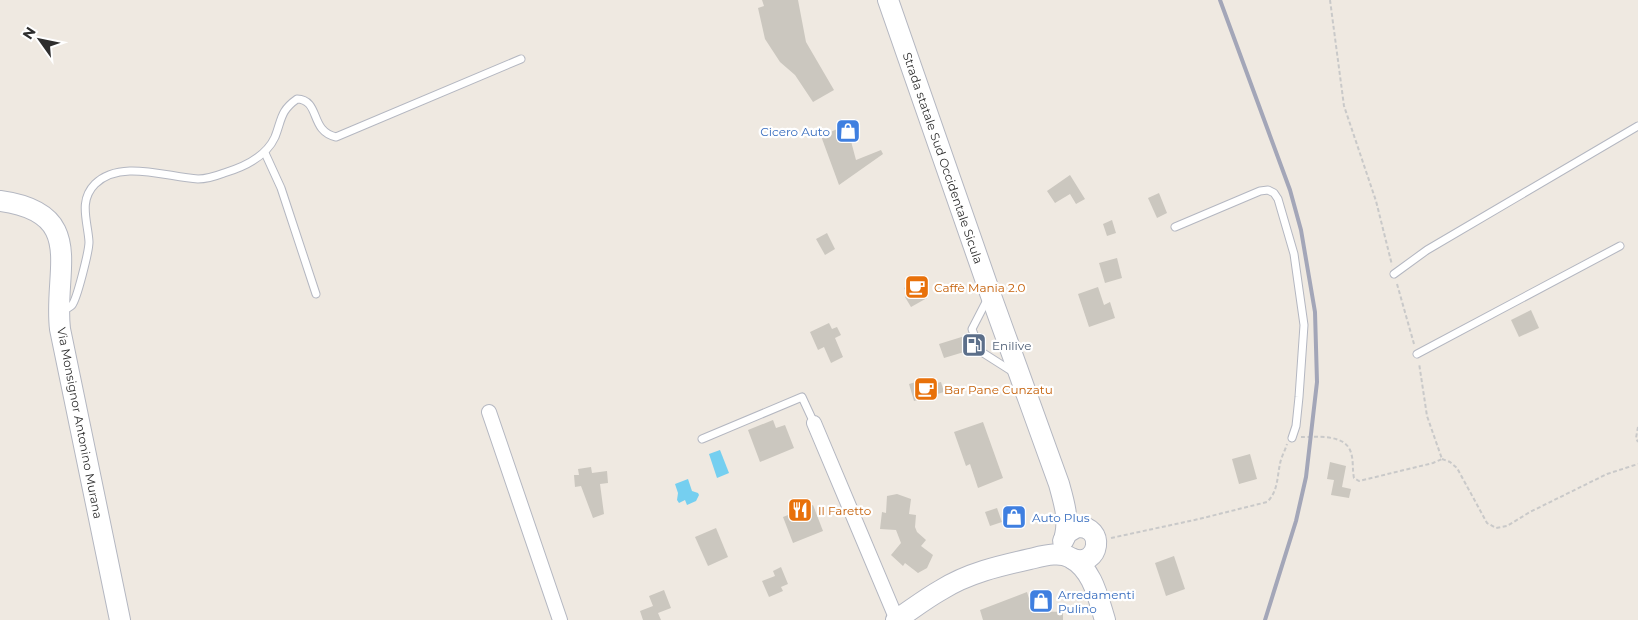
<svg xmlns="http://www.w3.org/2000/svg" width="1638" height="620" viewBox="0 0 1638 620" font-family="Montserrat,sans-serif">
	<rect width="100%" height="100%" fill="#efe9e1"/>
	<g fill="#75cff0">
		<path d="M720 450 729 473 717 478 709 454Z"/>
		<path d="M688 479 692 491 698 493 699 495 696 501 687 505 685 500 679 503 677 500 678 493 675 484Z"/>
	</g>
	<g fill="#cbc7bf">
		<path d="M762 0H798L806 42 834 90 813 102 795 75 780 62 765 39 758 8 764 6Z"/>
		<path d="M842 127 844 131 848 130 856 160 881 150 883 154 839 185 821 136Z"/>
		<path d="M1070 175 1085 199 1076 204 1070 194 1055 203 1047 191Z"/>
		<path d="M1159 193 1167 213 1157 218 1148 198Z"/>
		<path d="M1112 220 1116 233 1107 236 1103 224Z"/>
		<path d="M827 233 835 249 825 255 816 239Z"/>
		<path d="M1117 258 1122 278 1105 283 1099 263Z"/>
		<path d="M920 278 926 289 923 291 927 298 911 307 905 297 908 295 904 288Z"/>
		<path d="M1098 287 1104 305 1110 302 1115 318 1089 327 1078 294Z"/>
		<path d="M1531 310 1539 328 1519 337 1511 320Z"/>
		<path d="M829 323 832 329 837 327 841 335 835 338 843 357 831 363 824 347 818 350 810 332Z"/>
		<path d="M968 335 974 349 944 358 939 344Z"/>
		<path d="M926 379 928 385 941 382 944 392 914 401 909 384Z"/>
		<path d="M773 420 776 428 785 425 794 448 760 462 748 430Z"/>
		<path d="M983 422 1003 478 978 488 970 464 966 466 954 432Z"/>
		<path d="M1250 454 1257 479 1239 484 1232 459Z"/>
		<path d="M1330 462 1346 466 1342 487 1351 489 1349 498 1331 495 1334 480 1327 479Z"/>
		<path d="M591 467 592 473 607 471 608 483 600 484 604 514 593 518 581 486 575 487 574 475H579L578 469Z"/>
		<path d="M897 494 911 499 909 514 916 515 915 527 917 532 926 540 921 546 933 555 927 568 918 573 905 563 903 566 891 555 901 543 896 530 880 529 882 512 886 513 887 496Z"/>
		<path d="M813 505 823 531 793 543 783 517Z"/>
		<path d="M997 508 1002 522 990 526 985 512Z"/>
		<path d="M716 528 728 557 708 566 695 537Z"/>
		<path d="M1174 556 1185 589 1166 596 1155 563Z"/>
		<path d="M781 567 788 584 781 587 783 591 769 597 762 581 775 576 773 571Z"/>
		<path d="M664 590 671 608 658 613 661 620H643L640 611 653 606 649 596Z"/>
		<path d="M1027 592 1033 611 1063 612V620H983L980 610Z"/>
	</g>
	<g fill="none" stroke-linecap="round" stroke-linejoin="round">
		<defs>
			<g id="lane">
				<path d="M265 153 281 188 316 294"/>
				<path d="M1175 227 1260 191 1268 190 1274 193 1278 199 1294 254 1304 325 1299 397 1296 426 1292 438"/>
				<path d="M1394 274 1427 250 1638 126"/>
				<path d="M988 298 972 329 980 351 1013 372"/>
				<path d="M63 311C66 309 70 307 72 305 77 299 89 251 89 242 88 222 78 201 95 184 120 159 166 177 198 179 206 179 216 176 224 173 244 167 266 157 275 137 282 119 280 111 297 99 321 100 309 131 336 137L521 59"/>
				<path d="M1417 354 1620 246"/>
				<path d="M702 439 802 397 814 423"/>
			</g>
			<g id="street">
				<path d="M489 412 560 620"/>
				<path d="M814 423 897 620"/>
			</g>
			<g id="secondary">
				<path d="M888 0 990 293 1059 484C1064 502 1069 518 1065 536"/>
				<path d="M0 201C88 213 53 270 60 329L120 620"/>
				<path d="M1063 541 1067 533 1077 527C1106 525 1100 568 1073 559"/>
				<path d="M896 620C911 610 925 599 941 590 968 573 999 566 1030 559 1043 556 1060 551 1071 558 1093 570 1098 598 1105 620"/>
			</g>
		</defs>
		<use href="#lane" stroke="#b4b7c1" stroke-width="9"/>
		<use href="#street" stroke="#b4b7c1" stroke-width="16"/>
		<use href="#secondary" stroke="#b4b7c1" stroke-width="22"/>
		<g stroke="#c9c9c9" stroke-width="2" stroke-dasharray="4 2.5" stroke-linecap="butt">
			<path d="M1330 0 1344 106 1376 201 1392 265"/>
			<path d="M1397 284 1414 344"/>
			<path d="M1638 427 1636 438 1638 442"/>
			<path d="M1301 437C1316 437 1343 434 1350 450 1354 459 1352 469 1354 478L1359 481 1433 463 1442 459 1427 416 1419 363"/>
			<path d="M1442 459 1450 462 1457 468 1487 523 1496 528 1507 526 1530 512 1607 474 1638 464"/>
			<path d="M1111 538 1199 519 1267 502C1278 492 1277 477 1280 464 1281 457 1285 451 1287 444"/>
		</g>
		<use href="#lane" stroke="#fff" stroke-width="7"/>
		<use href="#street" stroke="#fff" stroke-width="14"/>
		<use href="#secondary" stroke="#fff" stroke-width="20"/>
		<path stroke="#a3a6b8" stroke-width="4" d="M1220 0 1290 190 1301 230 1315 312 1317 382 1306 477 1296 521 1265 620"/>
	</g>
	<defs>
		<symbol id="shop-square" viewBox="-11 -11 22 22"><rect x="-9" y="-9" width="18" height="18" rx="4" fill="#3f7fe0" stroke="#fff"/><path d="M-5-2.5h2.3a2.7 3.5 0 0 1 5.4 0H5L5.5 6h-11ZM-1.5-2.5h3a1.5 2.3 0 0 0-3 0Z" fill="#fff"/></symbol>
		<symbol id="cafe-square" viewBox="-11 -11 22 22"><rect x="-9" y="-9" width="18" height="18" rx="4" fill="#e8710a" stroke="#fff"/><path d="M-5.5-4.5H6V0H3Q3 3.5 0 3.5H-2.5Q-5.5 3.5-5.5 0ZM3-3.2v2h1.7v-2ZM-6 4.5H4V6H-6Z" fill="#fff"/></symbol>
		<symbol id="fuel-square" viewBox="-11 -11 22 22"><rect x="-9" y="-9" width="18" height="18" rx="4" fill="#5c6f8a" stroke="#fff"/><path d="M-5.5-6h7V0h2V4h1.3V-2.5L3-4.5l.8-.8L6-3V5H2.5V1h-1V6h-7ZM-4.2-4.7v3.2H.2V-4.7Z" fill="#fff"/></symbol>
		<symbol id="restaurant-square" viewBox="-11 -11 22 22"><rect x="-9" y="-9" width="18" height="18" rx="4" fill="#e8710a" stroke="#fff"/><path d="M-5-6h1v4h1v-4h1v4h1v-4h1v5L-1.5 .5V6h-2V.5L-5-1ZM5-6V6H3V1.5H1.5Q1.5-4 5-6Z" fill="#fff"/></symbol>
	</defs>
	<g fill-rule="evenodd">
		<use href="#shop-square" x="834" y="117" width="28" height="28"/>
		<use href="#cafe-square" x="903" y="273" width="28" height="28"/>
		<use href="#fuel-square" x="960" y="331" width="28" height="28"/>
		<use href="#cafe-square" x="912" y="375" width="28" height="28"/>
		<use href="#restaurant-square" x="786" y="496" width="28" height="28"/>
		<use href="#shop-square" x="1000" y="503" width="28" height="28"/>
		<use href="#shop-square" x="1027" y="587" width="28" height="28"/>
	</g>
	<g text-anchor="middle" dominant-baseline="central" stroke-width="4.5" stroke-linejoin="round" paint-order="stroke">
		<g font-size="12" fill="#366cbe" stroke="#fff" text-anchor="start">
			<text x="830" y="131" text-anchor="end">Cicero Auto</text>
			<text x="1032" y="517">Auto Plus</text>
			<text x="1058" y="594">Arredamenti<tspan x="1058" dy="14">Pulino</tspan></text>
		</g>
		<g font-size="12" fill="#2e2e2e" stroke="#fff">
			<text transform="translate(943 158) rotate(71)">Strada statale Sud Occidentale Sicula</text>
			<text transform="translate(80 423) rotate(79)">Via Monsignor Antonino Murana</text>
		</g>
		<g font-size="12" fill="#c56008" stroke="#fff" text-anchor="start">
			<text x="934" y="287">Caffè Mania 2.0</text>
			<text x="944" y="389">Bar Pane Cunzatu</text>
			<text x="818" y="510">Il Faretto</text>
		</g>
		<g font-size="12" fill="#4e5e75" stroke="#fff" text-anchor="start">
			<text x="992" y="345">Enilive</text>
		</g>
	</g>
	<g transform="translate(40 40) rotate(303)" stroke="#ffffff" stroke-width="4" paint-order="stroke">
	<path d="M0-4L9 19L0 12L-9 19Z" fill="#2e2e2e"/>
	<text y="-8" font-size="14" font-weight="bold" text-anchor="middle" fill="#2e2e2e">N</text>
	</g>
</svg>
